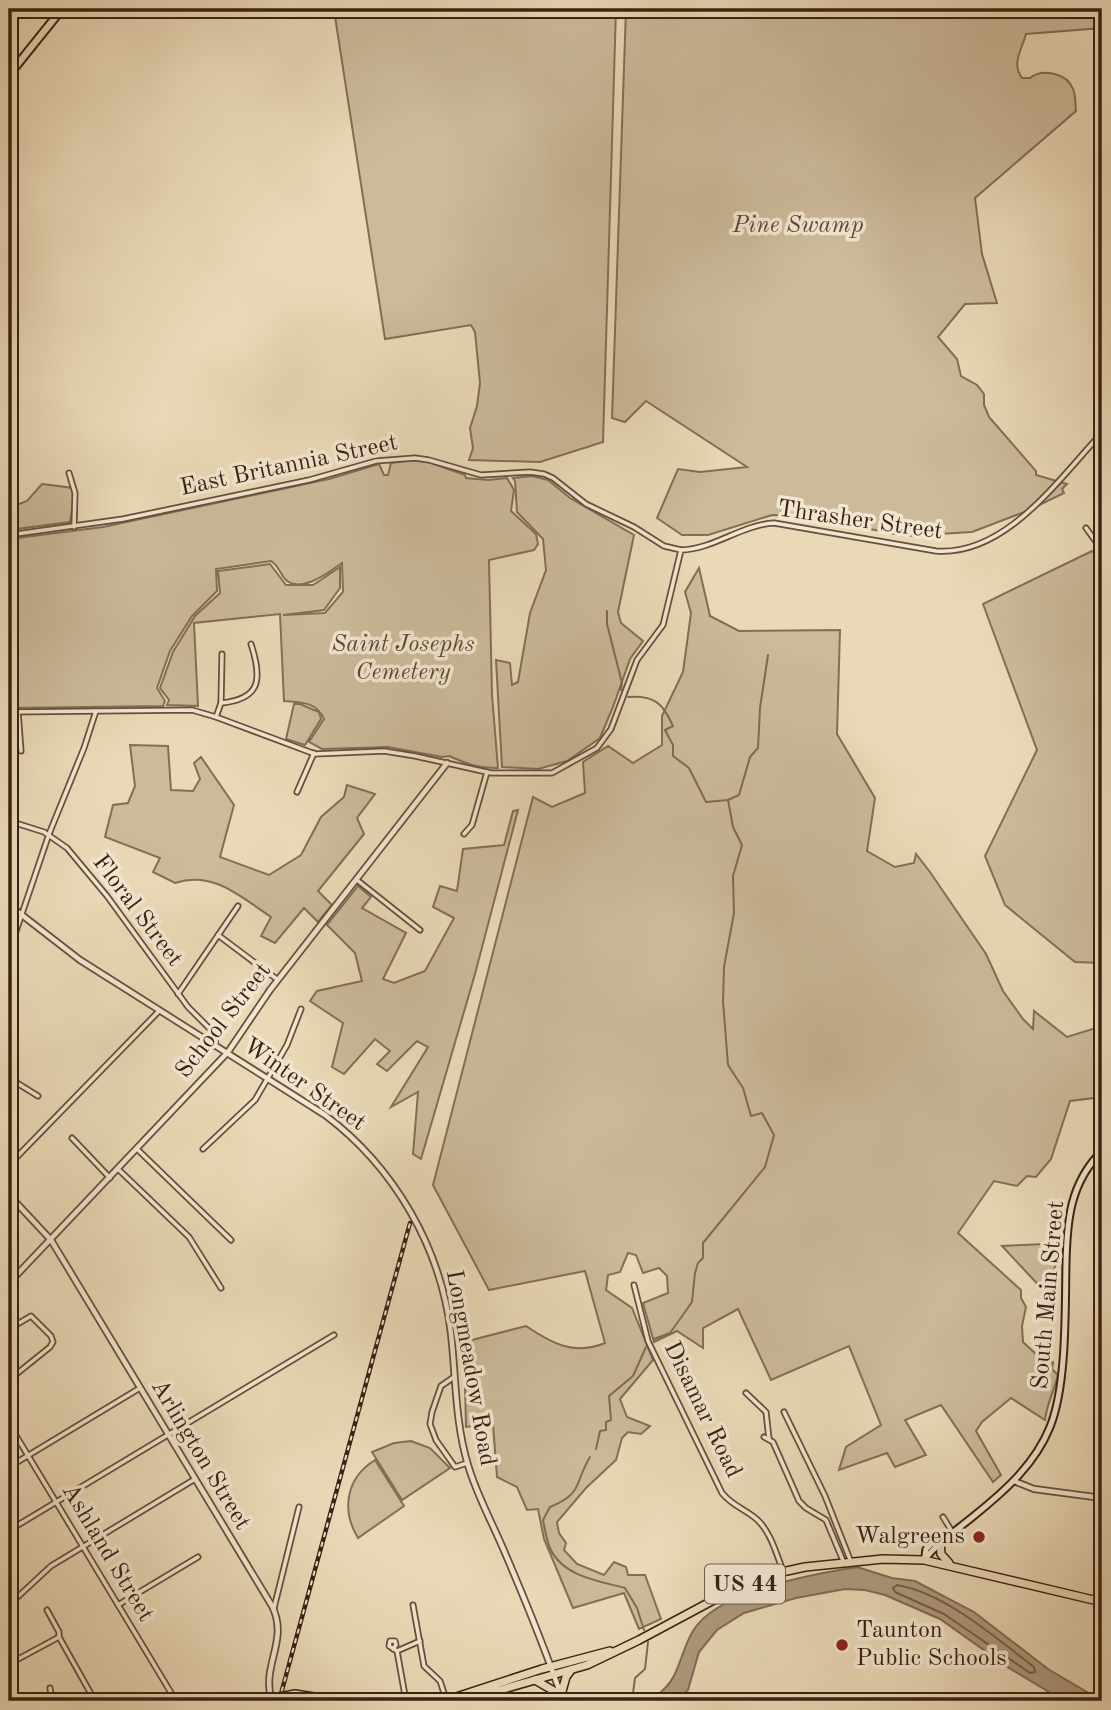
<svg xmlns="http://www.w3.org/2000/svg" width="1111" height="1710" viewBox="0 0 1111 1710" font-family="'Old Standard TT',serif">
	<rect width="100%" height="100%" fill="#ead9b7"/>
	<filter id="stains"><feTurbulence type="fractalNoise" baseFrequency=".00286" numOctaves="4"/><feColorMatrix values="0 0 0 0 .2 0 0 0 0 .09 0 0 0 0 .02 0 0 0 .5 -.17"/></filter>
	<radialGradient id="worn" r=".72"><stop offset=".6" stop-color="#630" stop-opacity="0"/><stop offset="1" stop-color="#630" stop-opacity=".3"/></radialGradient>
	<g fill="#ccba9b" stroke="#836e57" stroke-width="2">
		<path d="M616 9 603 442 540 462 469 460 473 448 470 428 477 406 480 383 475 332 471 325 385 339 334 10Z"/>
		<path d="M626 9H1102V28L1026 34C1022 49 1011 64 1022 78H1030C1042 68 1067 73 1073 89 1076 95 1075 104 1076 111L975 198 982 254 997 303 965 304 938 337 957 359 961 376 977 385 984 394V405L989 417 1036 471V475L1067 484 1062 489 1064 493 1027 511 972 532 905 536 810 517 772 515 708 535H682L657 518 678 469 700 472 747 467 646 401 625 422 612 418Z"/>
		<path d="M412 460 428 462 465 475 466 478 488 480 507 478 514 490 511 511 536 534 538 544 534 550 489 560 492 695 498 768C479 769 465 763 449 756L442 757 388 747 322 749 309 742 324 719C317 702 300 702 284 701L280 614 194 623 198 706 167 705 169 700 160 688 173 652 195 616 220 593 218 571 270 564 286 585H313L340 567V588L324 610 283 615 325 613 343 592 342 563C329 572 300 595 285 579 279 572 279 566 271 561L216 569 217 591 192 616 170 651 157 688 165 701 163 706 9 708V539L103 527 329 479 379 464 384 475H388L391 463Z"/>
		<path d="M532 476 548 480 570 498 634 535 618 612 621 623 643 641 630 659 613 707 600 738 567 761 538 769 502 767 496 660 510 663 512 685 518 682 530 613 546 570 543 539 517 512 515 481 513 478Z"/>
		<path d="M42 484 73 488 74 499 70 522 9 530V508L27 501Z"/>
		<path d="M1092 551 1102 560V963L1075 962 1005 905 985 856 1037 750 983 604Z"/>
		<path d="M699 568 710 616 739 631 840 630 837 734 875 798 867 851 895 867 914 863 916 854 930 872 986 954 1003 991 1023 1019 1033 1029 1034 1011 1067 1037 1102 1026V1097L1070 1101 1051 1159 1036 1177 1027 1176 1017 1186 994 1181 958 1233 1021 1290V1298L1026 1307 1022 1326 1023 1342 1038 1356 1053 1362 1052 1369 1058 1375C1054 1391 1047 1403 1045 1420L1011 1398 982 1422 976 1431 1001 1475 993 1482 941 1405 905 1420 926 1455 895 1467 887 1453 839 1470 846 1447 881 1425 849 1346 771 1380 738 1309 703 1328V1348L677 1331 654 1342 643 1303 668 1293 667 1276 659 1268 643 1273 636 1255 628 1253 620 1272 608 1275 606 1290 632 1308 653 1360 620 1399 627 1417 650 1426 641 1434 628 1432 622 1438 616 1460 586 1488 557 1522 559 1533 566 1543 564 1550 577 1564 604 1575 614 1562 626 1567 628 1575H645L661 1619 639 1629 624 1593 573 1608 544 1539 538 1509 527 1510 517 1487 497 1477 493 1424 466 1427 464 1342 526 1326C551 1343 574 1356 605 1343L585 1271 489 1290 433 1185 533 797 552 807 585 793 583 762 608 746 633 763 662 745V716L683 672 691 613 685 592Z"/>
		<path d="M294 704H300L319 712 321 719 305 745 286 739Z"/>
		<path d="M130 745 168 746 171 790 193 791 200 779 194 763 201 757 234 805 220 857 269 875 301 855 321 817 344 797 347 785 375 794 357 818 364 834 318 891 332 905 318 922 304 908 275 943 261 936 271 917C241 897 213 870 175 883L153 872 160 858 105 837 113 805 128 803 135 786Z"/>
		<path d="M518 810 475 974 421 1159 413 1154 418 1092 391 1107 428 1047 417 1041 387 1071 377 1064 390 1051 375 1039 344 1074 332 1067 343 1023 310 1001 317 991 362 981 355 953 327 925 358 886 371 897 362 908 406 933 383 979 394 983 425 971 454 918 433 907 440 886 457 891 463 849 504 845 513 811Z"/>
		<path d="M1045 1244 1057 1261 1046 1293 1002 1246Z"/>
		<path d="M411 1441 430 1448 450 1468 402 1500 372 1452 394 1443Z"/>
		<path d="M375 1460 404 1506 358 1538C341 1510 346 1478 375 1460Z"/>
	</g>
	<path fill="#ae9a7f" stroke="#806a54" stroke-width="2" d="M857 1567 892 1578 915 1581 974 1612 1048 1669 1102 1701H1064L1009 1668 940 1619 885 1595 865 1590 845 1589 796 1598 744 1613 717 1630 699 1652 688 1690 676 1701H648C682 1682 676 1660 693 1631 716 1591 814 1574 857 1567Z"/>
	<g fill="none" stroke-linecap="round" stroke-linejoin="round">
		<path stroke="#745e49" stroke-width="2" d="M897 1585C945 1593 996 1638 1034 1667L1035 1672 1030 1673 944 1614 895 1592 893 1588Z"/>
		<g stroke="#806a54" stroke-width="2">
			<path d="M607 611V624L622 683 621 690"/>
			<path d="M628 697C654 695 663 703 673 726L665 730 673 745V756L689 768 706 802 728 800"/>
			<path d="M654 1339 670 1333 692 1302 695 1273 698 1263 703 1258V1243L765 1167 774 1135 762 1113 751 1116 743 1088 728 1065 723 1001 724 967 734 913 733 876 742 845 733 827 728 800 739 795 750 757 758 748 760 708 768 655"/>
			<path d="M596 1449 600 1431 606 1430V1422L611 1420 609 1396 633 1376 646 1347"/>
			<path d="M590 1457C574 1483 584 1493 550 1507L543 1520C545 1529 546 1539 550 1548 562 1576 598 1581 625 1588L637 1608 644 1630"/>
			<path d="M648 1642 645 1669 635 1678 633 1693 649 1701"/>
		</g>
		<defs>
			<g id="minor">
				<path d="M69 473 75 493 74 527"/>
				<path d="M1086 528 1102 550"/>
				<path d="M9 535 123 519 309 480 376 461 415 458 429 460 481 475 530 472 544 474 553 478 586 504 634 527 664 546 681 550"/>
				<path d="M221 703C262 699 262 678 251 644"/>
				<path d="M9 712 192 710 216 717 315 754 384 751 415 756 491 773H552L597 748 611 729 637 660 663 625 681 550C714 549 741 525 774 523L936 551C1007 556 1059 478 1102 433"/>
				<path d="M18 712 21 751"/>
				<path d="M216 717 221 703 222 654"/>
				<path d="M297 792 314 753"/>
				<path d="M9 821 44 832 67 848 107 896 188 1007 216 1035 215 1046"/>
				<path d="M464 834 472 825 487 772"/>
				<path d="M357 880 420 930"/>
				<path d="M218 935 278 980"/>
				<path d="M9 952 49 834 84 748 96 711"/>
				<path d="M178 994 238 906"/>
				<path d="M9 1078 38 1096"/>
				<path d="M72 1138 110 1178"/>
				<path d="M137 1149 231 1240"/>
				<path d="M203 1149 255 1100 287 1045 301 1009"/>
				<path d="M9 1165 159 1011"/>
				<path d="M118 1169 189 1237 221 1288"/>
				<path d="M634 1285 648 1341 722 1493C733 1506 741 1507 754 1517 770 1529 776 1553 783 1571"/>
				<path d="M9 1329 31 1316 51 1336 53 1342 50 1347 9 1380"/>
				<path d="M454 1377 441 1386 432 1412 430 1424 436 1440 455 1467 467 1463"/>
				<path d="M746 1393 766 1412 769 1439"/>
				<path d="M784 1412 825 1496 851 1562"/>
				<path d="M9 1424 176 1701"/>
				<path d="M764 1437 773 1442 799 1501 806 1508 826 1520 844 1563"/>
				<path d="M9 1467 140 1388"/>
				<path d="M943 1517 951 1530"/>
				<path d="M9 1527 18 1525 334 1335"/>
				<path d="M9 1605 51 1566 195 1479"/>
				<path d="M118 1605 198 1557"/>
				<path d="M413 1605 424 1666 440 1681 446 1699"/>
				<path d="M274 1608 299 1507"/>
				<path d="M47 1610 59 1632V1637L95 1701"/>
				<path d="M393 1649 396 1645 395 1641H390L389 1646 397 1651 406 1701"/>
				<path d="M397 1651 420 1641"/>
				<path d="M9 1664 59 1637"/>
				<path d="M50 1688 52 1701"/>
				<path d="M80 1701 92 1698"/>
			</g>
			<g id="tertiary">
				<path d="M9 905 80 960 325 1115C394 1167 441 1247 451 1334 456 1378 455 1422 468 1465 477 1496 493 1524 505 1553 526 1602 546 1651 563 1701"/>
				<path d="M9 1195 51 1240 272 1606C289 1640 262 1664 271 1698"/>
				<path d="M9 1283 228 1052 270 990 447 763"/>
				<path d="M1014 1481 1034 1489 1102 1498"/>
			</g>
			<g id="secondary">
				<path d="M925 1556 926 1549 937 1539"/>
				<path d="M924 1560C939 1541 957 1530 975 1515 1006 1490 1035 1464 1050 1427 1067 1385 1065 1309 1066 1263 1067 1220 1070 1183 1102 1151"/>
			</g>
			<path id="primary" d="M9 75 62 9"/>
			<g id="trunk">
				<path d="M940 1541 941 1554 949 1563"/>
				<path d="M535 1680 561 1695 566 1677 571 1670"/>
				<path d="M471 1694 500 1690 587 1665 639 1640 738 1587 773 1574 805 1567 883 1559 924 1560 1102 1602"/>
				<path d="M259 1701 295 1694 339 1701"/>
				<path d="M444 1701 542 1669 610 1651"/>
			</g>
		</defs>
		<use href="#minor" stroke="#664f3c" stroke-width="7"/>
		<use href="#tertiary" stroke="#664f3c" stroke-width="8"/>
		<use href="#secondary" stroke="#3a2113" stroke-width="9"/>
		<use href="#primary" stroke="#3a2113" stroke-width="10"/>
		<use href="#trunk" stroke="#3a2113" stroke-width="10"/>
		<use href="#minor" stroke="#f1e6d0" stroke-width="3.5"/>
		<use href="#tertiary" stroke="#f1e6d0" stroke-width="4.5"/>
		<use href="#secondary" stroke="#f1e6d0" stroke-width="5"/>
		<use href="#primary" stroke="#ead9b7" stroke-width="6"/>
		<use href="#trunk" stroke="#ead9b7" stroke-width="7"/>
		<defs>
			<path id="rail" d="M279 1701 410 1223"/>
		</defs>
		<use href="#rail" stroke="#3a2113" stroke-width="4.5"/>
		<use href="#rail" stroke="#f1e6d0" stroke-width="2" stroke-dasharray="5" stroke-linecap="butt"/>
	</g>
	<g fill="#8f2418" stroke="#f1e6d0" stroke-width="2.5">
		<circle cx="979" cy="1537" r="7"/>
		<circle cx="842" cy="1645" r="7"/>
	</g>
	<g text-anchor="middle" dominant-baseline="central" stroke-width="7" stroke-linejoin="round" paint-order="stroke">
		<rect fill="#f1e6d0" stroke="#715c4c" stroke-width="2" x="705" y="1564.5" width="80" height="39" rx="5"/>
		<g font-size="23" font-weight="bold" fill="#3a2113">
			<text x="745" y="1584">US 44</text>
		</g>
		<g font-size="24" font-style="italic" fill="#5e4735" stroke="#f1e6d0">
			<text x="798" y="226">Pine Swamp</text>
			<text x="403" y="645">Saint Josephs<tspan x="403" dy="28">Cemetery</tspan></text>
		</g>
		<g font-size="24" fill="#3a2113" stroke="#f1e6d0">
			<text transform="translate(289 466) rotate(-12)">East Britannia Street</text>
			<text transform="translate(860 521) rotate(8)">Thrasher Street</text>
			<text transform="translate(137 911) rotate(53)">Floral Street</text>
			<text transform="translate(224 1021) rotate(-52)">School Street</text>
			<text transform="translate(304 1085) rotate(35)">Winter Street</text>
			<text transform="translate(1049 1295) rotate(-85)">South Main Street</text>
			<text transform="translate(470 1368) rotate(80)">Longmeadow Road</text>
			<text transform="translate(702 1410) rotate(64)">Disamar Road</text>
			<text transform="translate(200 1455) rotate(59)">Arlington Street</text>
			<text transform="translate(107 1553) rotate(59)">Ashland Street</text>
		</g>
		<g font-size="24" fill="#3a2113" stroke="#f1e6d0" text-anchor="end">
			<text x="965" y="1537">Walgreens</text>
			<text x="856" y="1631" text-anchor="start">Taunton<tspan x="856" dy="28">Public Schools</tspan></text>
		</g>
	</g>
	<rect width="1111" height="1710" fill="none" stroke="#ead9b7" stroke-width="35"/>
	<rect x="10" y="10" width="1090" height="1689" fill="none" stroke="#3a2113" stroke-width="3.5"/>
	<rect x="18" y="18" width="1076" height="1675" fill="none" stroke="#3a2113" stroke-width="2"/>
	<rect width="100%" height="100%" filter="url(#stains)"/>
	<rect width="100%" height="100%" fill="url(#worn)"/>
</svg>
